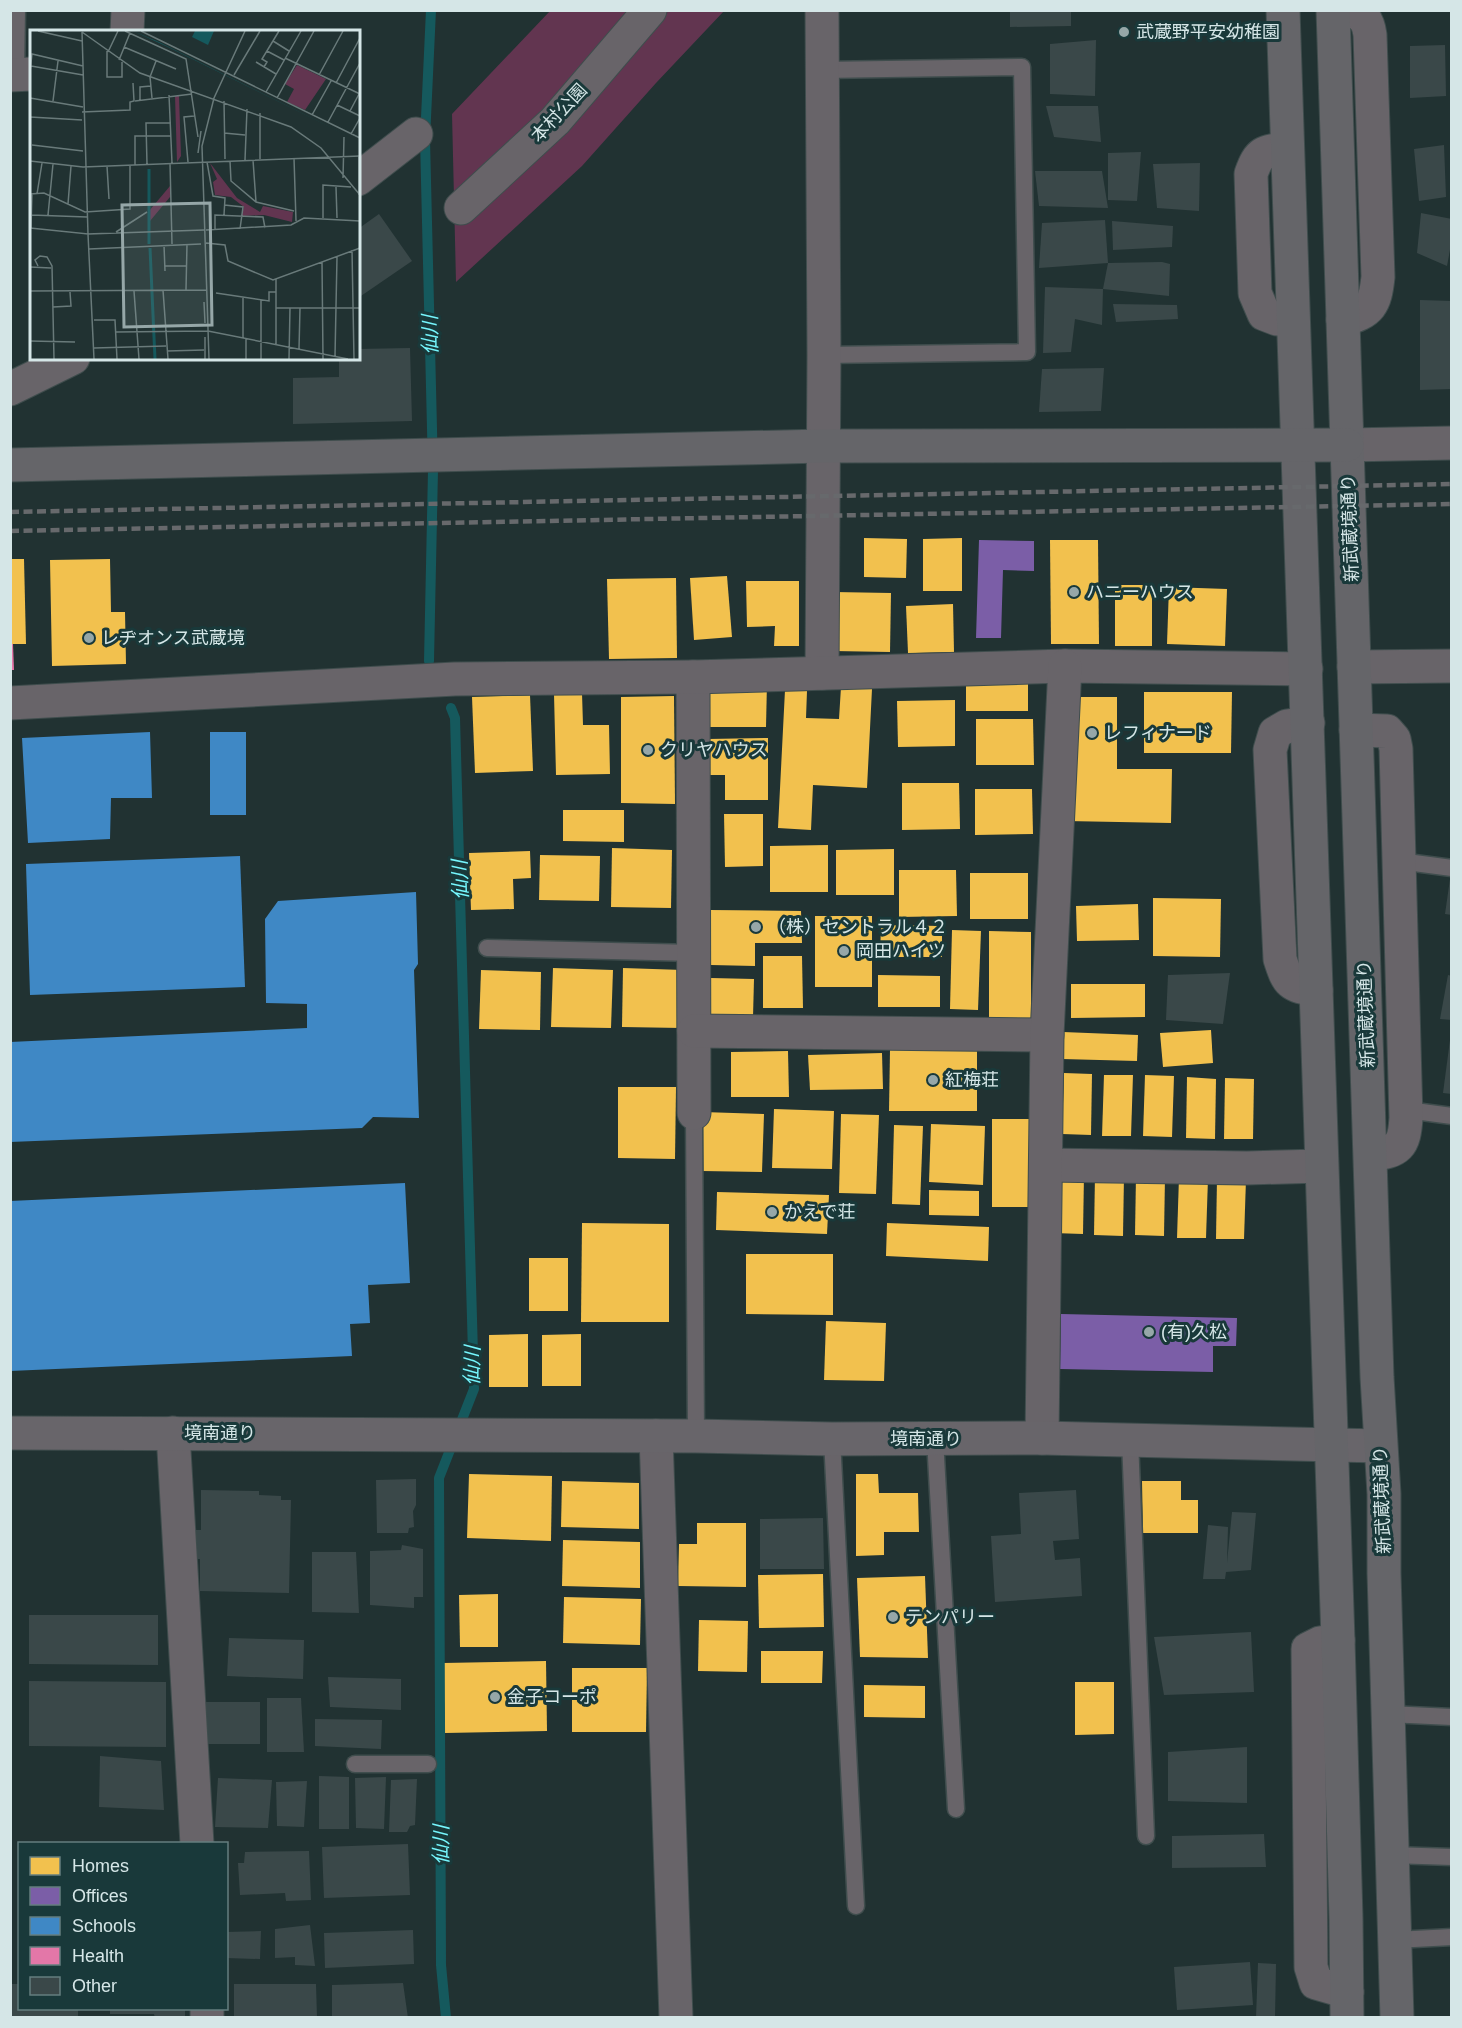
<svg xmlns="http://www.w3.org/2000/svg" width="1462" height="2028" viewBox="0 0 1462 2028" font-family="Arial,'Noto Sans JP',sans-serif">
	<rect width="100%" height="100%" fill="#213232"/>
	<path fill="#623550" d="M550 11H724L656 83 582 166 456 282 452 114Z"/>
	<g fill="#f2c14e">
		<path d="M864 538 907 539 906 578 864 577Z"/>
		<path d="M962 538V591H923V539Z"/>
		<path d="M1050 540H1098L1099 644H1051Z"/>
		<path d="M10 559H24L26 644H10Z"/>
		<path d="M110 559 111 612H125L126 664 52 666 50 560Z"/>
		<path d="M727 576 732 637 694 640 690 578Z"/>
		<path d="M676 578 677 658 609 659 607 579Z"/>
		<path d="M746 581H799V646H774L775 626 747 627Z"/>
		<rect x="1115" y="585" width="37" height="61"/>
		<path d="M1169 587 1227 589 1225 646 1167 644Z"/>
		<path d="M834 592 891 593 890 652 833 651Z"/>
		<path d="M953 604 954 652 908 653 906 606Z"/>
		<path d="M966 678 1028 679V711H966Z"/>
		<path d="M706 682H767L766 727H706Z"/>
		<path d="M841 687 872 689 867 788 813 785 811 830 778 828 785 690 807 691 806 718 839 719Z"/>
		<path d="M1144 692H1232L1231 753H1144Z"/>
		<path d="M582 693 583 725H609L610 774 556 775 554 694Z"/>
		<path d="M530 695 533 771 475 773 472 697Z"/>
		<path d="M674 696 675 804 621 803V697Z"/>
		<path d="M1067 697H1117V769H1172L1171 823 1066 821Z"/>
		<path d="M955 700V746L898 747 897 701Z"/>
		<path d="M976 719H1033L1034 765H976Z"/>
		<path d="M768 738V800H725V775H708V739Z"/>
		<path d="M902 783H959L960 829 902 830Z"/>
		<path d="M975 789H1032L1033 834 975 835Z"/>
		<path d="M563 810H624V842L563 841Z"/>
		<path d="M724 814H763V866L725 867Z"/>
		<path d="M828 845V892H770V846Z"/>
		<path d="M612 848 672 850 671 908 611 907Z"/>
		<path d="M894 849V895H836V850Z"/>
		<path d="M530 851 531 878 513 879 514 909 471 910 469 853Z"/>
		<path d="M540 855 600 856 599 901 539 900Z"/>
		<path d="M899 870H956L957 916 899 917Z"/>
		<rect x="970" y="873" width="58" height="46"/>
		<path d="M1153 898 1221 899 1220 957 1153 956Z"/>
		<path d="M1138 904 1139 940 1077 941 1076 906Z"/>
		<path d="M709 910 801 911 802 943H755V966L711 965Z"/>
		<rect x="815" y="916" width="57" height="71"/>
		<path d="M881 925 942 926V957H880Z"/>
		<path d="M952 930 981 931 978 1010 950 1009Z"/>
		<path d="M989 931 1031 932V1019H989Z"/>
		<path d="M763 956H802L803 1008H763Z"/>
		<path d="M553 968 613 970 611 1028 551 1027Z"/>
		<path d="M623 968 683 970 682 1028 622 1027Z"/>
		<path d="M481 970 541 972 540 1030 479 1029Z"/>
		<path d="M878 975 940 976V1007H878Z"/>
		<path d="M711 978 754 979 753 1017H711Z"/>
		<path d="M1071 984H1145V1017L1071 1018Z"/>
		<path d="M1211 1030 1213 1063 1163 1067 1160 1033Z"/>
		<path d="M1063 1032 1138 1035 1137 1061 1062 1059Z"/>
		<path d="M890 1050H977V1111H889Z"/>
		<path d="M788 1051 789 1097H731V1052Z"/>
		<path d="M882 1053 883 1089 810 1090 808 1055Z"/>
		<path d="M1064 1073 1092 1074 1091 1135 1062 1134Z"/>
		<path d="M1104 1075H1133L1131 1136H1102Z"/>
		<path d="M1145 1075 1174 1076 1172 1137 1143 1136Z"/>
		<path d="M1187 1077 1216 1079 1215 1139 1186 1138Z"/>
		<path d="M1225 1078 1254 1079 1253 1139H1224Z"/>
		<path d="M618 1087H676L675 1159 618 1158Z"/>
		<path d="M774 1109 834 1111 832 1169 772 1168Z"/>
		<path d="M703 1112 764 1114 762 1172 702 1171Z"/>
		<path d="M841 1114 879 1115 876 1194 839 1193Z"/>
		<path d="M992 1119H1035L1034 1207H992Z"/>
		<path d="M931 1124 985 1126 983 1185 929 1182Z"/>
		<path d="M894 1125 923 1126 920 1205 892 1204Z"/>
		<path d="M1055 1173 1084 1174 1083 1234 1053 1233Z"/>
		<path d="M1095 1174 1124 1175 1123 1236 1094 1235Z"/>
		<path d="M1136 1175 1165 1176 1164 1236 1135 1235Z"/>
		<path d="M1179 1177 1208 1178 1206 1238H1177Z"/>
		<path d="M1217 1178 1246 1179 1244 1239H1216Z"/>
		<path d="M929 1190 979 1191V1216L929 1215Z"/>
		<path d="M717 1192 829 1195 827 1234 716 1230Z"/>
		<path d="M582 1223 669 1224V1322H581Z"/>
		<path d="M887 1223 989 1227 988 1261 886 1256Z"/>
		<path d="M746 1254H833V1315L746 1314Z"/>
		<rect x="529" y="1258" width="39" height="53"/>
		<path d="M826 1321 886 1323 884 1381 824 1380Z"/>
		<path d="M528 1334V1387H489V1335Z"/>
		<path d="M581 1334V1386H542V1335Z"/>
		<path d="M469 1474 552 1476 551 1541 467 1538Z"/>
		<path d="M856 1474H878L879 1493H918L919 1532H884V1555L856 1556Z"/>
		<path d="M562 1481 639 1483V1529L561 1527Z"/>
		<path d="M1142 1481H1181V1500H1198V1533H1143Z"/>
		<path d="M697 1523H746V1587L678 1586 679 1544H697Z"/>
		<path d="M563 1540 640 1542V1588L562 1586Z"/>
		<path d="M823 1574 824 1627 759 1628 758 1575Z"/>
		<path d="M925 1576 928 1658 860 1657 857 1578Z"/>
		<path d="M498 1594V1647H460L459 1595Z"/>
		<path d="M564 1597 641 1599 640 1645 563 1643Z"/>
		<path d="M699 1620 748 1621 747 1672 698 1671Z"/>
		<path d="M761 1651H823L822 1683H761Z"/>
		<path d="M546 1661 547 1731 445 1733 443 1663Z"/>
		<path d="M572 1668H647L646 1732H572Z"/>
		<path d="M1075 1682H1114V1734L1075 1735Z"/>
		<path d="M864 1685 925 1686V1718L864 1717Z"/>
	</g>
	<g fill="#7b5ea7">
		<path d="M979 540 1034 541V571L1003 570 1001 638H976Z"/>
		<path d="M1061 1314 1237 1318 1236 1346H1213V1372L1060 1369Z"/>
	</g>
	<g fill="#3f88c5">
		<path d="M150 732 152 798H111L110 839 28 843 22 738Z"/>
		<rect x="210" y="732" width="36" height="83"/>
		<path d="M240 856 245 987 30 995 26 864Z"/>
		<path d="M416 892 418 964 414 970 419 1118 373 1117 362 1128 10 1142V1042L307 1028V1004L266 1003 265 919 278 901Z"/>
		<path d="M405 1183 410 1283 368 1285 370 1323 350 1324 352 1356 10 1371V1201Z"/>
	</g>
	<path fill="#e377a8" d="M10 644H13L14 670H10Z"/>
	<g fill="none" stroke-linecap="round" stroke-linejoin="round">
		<g stroke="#15595d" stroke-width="10">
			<path d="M429 661 433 470 425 139 431 10"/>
			<path d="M446 2018 441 1965 439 1478 474 1389 455 718 451 708"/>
		</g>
	</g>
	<g fill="#3a4849">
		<path d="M1010 10H1071V26L1010 27Z"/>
		<path d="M1096 40 1095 96 1050 94V44Z"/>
		<path d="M1445 45 1446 96 1410 98V46Z"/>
		<path d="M1046 106H1098L1101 142 1054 137Z"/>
		<path d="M1444 145 1446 197 1419 201 1414 149Z"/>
		<path d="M1141 152 1137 201 1108 200V153Z"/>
		<path d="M1200 163 1199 211 1157 208 1153 164Z"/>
		<path d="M1035 171H1102L1108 208 1039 206Z"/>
		<path d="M1421 213 1452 219V239L1447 266 1417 253Z"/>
		<path d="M379 214 412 261 358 298V229Z"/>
		<path d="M1105 220 1108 263 1039 268 1042 223Z"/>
		<path d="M1112 221 1173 226 1172 247 1113 250Z"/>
		<path d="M1162 262 1170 264 1169 296 1103 289 1108 263Z"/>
		<path d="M1045 287 1103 289 1102 325 1075 319 1071 352 1043 353Z"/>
		<path d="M1420 300 1452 301V389L1420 390Z"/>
		<path d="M1113 304 1177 305 1178 319 1116 322Z"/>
		<path d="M410 348 412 421 293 424V378L339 377V358H358V349Z"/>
		<path d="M1104 368 1101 411 1039 412 1042 369Z"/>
		<path d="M1450 879H1452V915L1445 914Z"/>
		<path d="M1230 973 1223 1024 1166 1020 1168 975Z"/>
		<path d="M1448 975 1452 976V1020L1440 1019Z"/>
		<path d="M1450 1040H1452V1094L1443 1093Z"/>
		<path d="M416 1479V1505L413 1511 414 1527 409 1528 408 1533H377L376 1480Z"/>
		<path d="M201 1490 259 1491V1495L281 1496V1500H291L289 1593 200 1591V1559H194L195 1530H201Z"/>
		<path d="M1076 1490 1079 1539 1053 1541 1055 1560 1080 1558 1082 1596 995 1602 991 1536 1021 1534 1019 1493Z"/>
		<path d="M1232 1512 1256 1513 1251 1570 1226 1572 1225 1579H1203L1208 1525 1228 1527 1227 1563Z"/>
		<path d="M823 1518 824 1569H760V1519Z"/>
		<path d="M402 1545 423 1549V1597H414V1608L370 1605V1551L401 1550Z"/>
		<path d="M312 1552H356L359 1613 312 1612Z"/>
		<path d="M29 1615H158V1665L29 1664Z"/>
		<path d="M1251 1632 1254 1692 1164 1695 1154 1637Z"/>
		<path d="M229 1638 304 1640 303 1679 227 1676Z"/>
		<path d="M328 1677 401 1679V1710L330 1707Z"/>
		<path d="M29 1681 166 1682V1747L29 1746Z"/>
		<path d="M267 1698H301L304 1752H267Z"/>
		<path d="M204 1702H260V1744H205Z"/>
		<path d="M315 1719 382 1720 381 1749 315 1746Z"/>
		<path d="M1247 1747V1803L1168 1801V1752Z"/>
		<path d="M100 1756 161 1761 164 1810 99 1807Z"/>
		<path d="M319 1776 349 1777V1829H319Z"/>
		<path d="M386 1777 384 1829 356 1828 355 1778Z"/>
		<path d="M218 1778 272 1780 268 1828 215 1827Z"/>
		<path d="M417 1779 415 1825 410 1826 407 1832H389L391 1780Z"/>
		<path d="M307 1781 304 1827 277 1826 276 1782Z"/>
		<path d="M1264 1834 1266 1867 1172 1868V1836Z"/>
		<path d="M408 1844 410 1895 324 1898 322 1847Z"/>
		<path d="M309 1851 311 1900 286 1901 285 1893 240 1895 238 1863H244L245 1852Z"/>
		<path d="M310 1925 315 1966 295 1965V1957L275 1958V1929Z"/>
		<path d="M413 1930 414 1964 325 1968 324 1933Z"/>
		<path d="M261 1931 260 1959 226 1958V1932Z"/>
		<path d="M1250 1962 1253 2005 1177 2010 1174 1967Z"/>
		<path d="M1258 1963 1276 1964 1275 2018H1256Z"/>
		<path d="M403 1983 408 2018H332V1985Z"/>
		<path d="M10 1984H20V2008H78V2018H10Z"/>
		<path d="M234 1984H316L317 2018H234Z"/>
		<path d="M110 2008H185V2018H155L154 2014H110Z"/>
	</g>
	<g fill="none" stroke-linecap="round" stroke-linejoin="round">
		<defs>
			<g id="lane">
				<path d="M822 70 1022 67 1027 352 824 355"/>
				<path d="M16 74 17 10"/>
				<path d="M1399 861 1452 868"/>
				<path d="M487 948 694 953"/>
				<path d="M1407 1110 1452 1116"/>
				<path d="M694 1113 696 1436"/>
				<path d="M832 1439 856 1906"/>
				<path d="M935 1439 956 1809"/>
				<path d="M1130 1440 1146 1836"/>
				<path d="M1388 1714 1452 1717"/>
				<path d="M355 1764H428"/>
				<path d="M1392 1855 1452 1857"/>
				<path d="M1395 1940 1452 1937"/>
			</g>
			<g id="street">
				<path d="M127 32 128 10"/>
				<path d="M10 75 32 74"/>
				<path d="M1287 149C1264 151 1259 151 1251 174L1255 293 1264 314 1277 319H1292"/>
				<path d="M358 179 416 134"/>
				<path d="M461 208 555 121 650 10"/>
				<path d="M1343 320C1371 312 1375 305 1378 277L1370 35C1368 20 1364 16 1351 10"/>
				<path d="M10 389 73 358"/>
				<path d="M1347 445 1452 443"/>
				<path d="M1354 667 1452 666"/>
				<path d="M822 673 824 355 822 10"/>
				<path d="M693 677 694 1113"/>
				<path d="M10 703 455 679 693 677 1065 666 1306 669"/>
				<path d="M1308 723 1287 726 1275 733 1270 750 1280 959C1288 984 1290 986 1316 990"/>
				<path d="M1356 730 1387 731 1394 739 1396 749 1406 1118C1404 1147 1399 1151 1371 1155"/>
				<path d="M694 1031 1047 1035"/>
				<path d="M1046 1165 1247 1168 1321 1166"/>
				<path d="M173 1433 197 1844"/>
				<path d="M656 1436 676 2018"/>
				<path d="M1042 1438 1047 1035 1065 666"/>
				<path d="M1338 1640 1320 1643 1308 1649 1311 1967 1316 1983 1347 1992"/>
				<path d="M207 2008V2018"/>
			</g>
			<path id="secondary" d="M10 1433 696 1436 832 1439 1042 1438 1380 1446"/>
			<g id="primary">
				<path d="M1283 10 1338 1640 1346 1918 1347 2018"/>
				<path d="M1333 10 1377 1377 1384 1494V1573L1397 2018"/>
				<path d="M10 465 823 446 1347 445"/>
			</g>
		</defs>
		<use href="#lane" stroke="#3f4d4d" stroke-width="19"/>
		<use href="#street" stroke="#3f4d4d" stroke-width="35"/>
		<use href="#secondary" stroke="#3f4d4d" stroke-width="35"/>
		<use href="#primary" stroke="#3f4d4d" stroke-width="35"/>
		<use href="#lane" stroke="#686469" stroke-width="16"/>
		<use href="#street" stroke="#686469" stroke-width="33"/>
		<use href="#secondary" stroke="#68656a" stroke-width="33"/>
		<use href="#primary" stroke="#656569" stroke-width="33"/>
		<g stroke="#67696c" stroke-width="4.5" stroke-dasharray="9 4.5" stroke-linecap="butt">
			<path d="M10 512 1452 484"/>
			<path d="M10 531 1452 504"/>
		</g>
	</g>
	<g fill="#96a7a8" stroke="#19393a" stroke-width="2">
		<circle cx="1124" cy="32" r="6"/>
		<circle cx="1074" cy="592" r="6"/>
		<circle cx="89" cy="638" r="6"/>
		<circle cx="1092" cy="733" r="6"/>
		<circle cx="648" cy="750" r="6"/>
		<circle cx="756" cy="927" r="6"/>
		<circle cx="844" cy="951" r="6"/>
		<circle cx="933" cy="1080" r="6"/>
		<circle cx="772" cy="1212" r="6"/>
		<circle cx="1149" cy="1332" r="6"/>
		<circle cx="893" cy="1617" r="6"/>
		<circle cx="495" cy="1697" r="6"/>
	</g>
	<g text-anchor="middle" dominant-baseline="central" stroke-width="6" stroke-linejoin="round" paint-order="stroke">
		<g font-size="18" fill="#d5e6e7" stroke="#19393a" text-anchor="start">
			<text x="1136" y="32">武蔵野平安幼稚園</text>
			<text x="1086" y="592">ハニーハウス</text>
			<text x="101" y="638">レヂオンス武蔵境</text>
			<text x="1104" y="733">レフィナード</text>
			<text x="660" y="750">クリヤハウス</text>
			<text x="768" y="927">（株）セントラル４２</text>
			<text x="856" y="951">岡田ハイツ</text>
			<text x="945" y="1080">紅梅荘</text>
			<text x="784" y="1212">かえで荘</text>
			<text x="1161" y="1332">(有)久松</text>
			<text x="905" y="1617">テンパリー</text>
			<text x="507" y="1697">金子コーポ</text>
		</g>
		<g font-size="18" fill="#d5e6e7" stroke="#19393a">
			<text transform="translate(559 113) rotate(-47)">本村公園</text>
			<text transform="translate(1350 528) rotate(-92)">新武蔵境通り</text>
			<text transform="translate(1366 1014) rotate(-92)">新武蔵境通り</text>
			<text x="220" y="1433">境南通り</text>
			<text x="926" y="1439">境南通り</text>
			<text transform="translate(1382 1500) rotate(-92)">新武蔵境通り</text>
		</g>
		<g font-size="20" font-style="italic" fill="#76f7fe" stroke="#19393a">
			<text transform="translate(430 335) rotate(-91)">仙川</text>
			<text transform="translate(460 880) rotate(-92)">仙川</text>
			<text transform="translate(472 1366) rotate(-89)">仙川</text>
			<text transform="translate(441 1845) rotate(-90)">仙川</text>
		</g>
	</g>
	<g transform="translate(30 30)">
		<rect width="330" height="330" fill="#213232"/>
		<path d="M267 35 296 49 275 80 257 72 264 59 255 54ZM145 66H149L151 126 147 132ZM180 133 207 168 230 182 233 176 263 182 262 192 234 185 211 186 214 177 201 167 185 165 183 152 187 149ZM140 156V167L120 191 119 181Z" fill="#623550"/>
		<path d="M103 1 129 12 330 112 138 17ZM165 1H184L178 15 162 7Z" fill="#15595d"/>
		<path fill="none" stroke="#15595d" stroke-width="3" d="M119 214V139M120 218 125 329"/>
		<path fill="none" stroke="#697a7a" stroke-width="1.5" d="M8 1 52 11M95 1 156 29 168 107M111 1 330 108M52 2 110 43 261 97 291 118 330 165M243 11 259 21M94 17 146 39M77 21V47H92V32M237 21 254 30M78 22 88 1M255 28 330 64M89 30 100 3M226 32 246 44M1 36 53 45M234 37 237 32 232 29 249 1M0 42 2 24 53 36M204 45 230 1M289 45 313 1M306 53 330 8M236 62 271 1M139 65 142 133M0 68 53 77M122 68 120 47 126 31M247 68 284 1M110 70V57L121 56M23 71 28 31M105 71 162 64M194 71 195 129M307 75 330 86M320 81 329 64M52 82 100 80V72L104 71 103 53M230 83V129M282 85 301 51M0 87 52 90M298 92 330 33M194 103 215 105M321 104 330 88M2 115 53 121M168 123 171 101M329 126V165M264 128 266 191M215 130 217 79M223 130 226 172M0 131 53 137 330 126M200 131 201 151 226 172 264 181M158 132 154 87 164 86M177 132 183 166 195 168 194 185M140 133 142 214M117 134 116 93H141M105 135V106H141M77 136 79 169M313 148 314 107M306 157 307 188M0 164 14 163 55 182 100 179V135M7 164 12 133M38 174 41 136M194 175 213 177 210 199M1 185 57 187M18 185 23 134M293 188V155L321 157M0 198 58 204 52 2M1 198 2 164M176 200 261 195 274 188 330 191M185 200V185L233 187 235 198M86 202 117 182M176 213 195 215 198 231 243 250 330 218M134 215 135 241M59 219 171 214M322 220 324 329M292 232 293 329M8 236 5 230 10 226 17 227 22 236 24 329M135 236H156M0 237 21 238M133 260 138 329M156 260 157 214M0 261 177 260M104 261 109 329M186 263 239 271V262H246M213 268V308M174 272 175 293M23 277 41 276 40 262M246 278H330M64 290H85L87 329M86 302 178 301 318 329M0 311 45 312M246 314V249M64 318 136 316M269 319 270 278M137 321 174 320M305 326 307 227M64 329 58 204 174 200M175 329V307M179 329 172 116 184 68 215 1M216 329V308M231 329V270M259 329 260 278"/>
		<path fill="#96a7a8" fill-opacity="0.15" stroke="#96a7a8" stroke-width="3" d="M180 173 182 295 94 297 92 175Z"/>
		<rect width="330" height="330" fill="none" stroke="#d5e6e7" stroke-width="3"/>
	</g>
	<rect width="1462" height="2028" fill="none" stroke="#d5e6e7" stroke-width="24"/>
	<rect x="18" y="1842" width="210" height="168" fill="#19393a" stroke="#647e7f" stroke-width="1.5"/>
	<rect x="30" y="1857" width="30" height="18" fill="#f2c14e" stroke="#647e7f" stroke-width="1.5"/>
	<text x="72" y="1872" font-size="18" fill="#d5e6e7">Homes</text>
	<rect x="30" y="1887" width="30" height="18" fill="#7b5ea7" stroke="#647e7f" stroke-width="1.5"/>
	<text x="72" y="1902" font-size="18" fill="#d5e6e7">Offices</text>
	<rect x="30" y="1917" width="30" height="18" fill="#3f88c5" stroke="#647e7f" stroke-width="1.5"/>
	<text x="72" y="1932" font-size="18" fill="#d5e6e7">Schools</text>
	<rect x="30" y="1947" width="30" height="18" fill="#e377a8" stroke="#647e7f" stroke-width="1.5"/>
	<text x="72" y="1962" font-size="18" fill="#d5e6e7">Health</text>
	<rect x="30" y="1977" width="30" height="18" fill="#3a4849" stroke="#647e7f" stroke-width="1.5"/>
	<text x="72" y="1992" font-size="18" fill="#d5e6e7">Other</text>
</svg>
